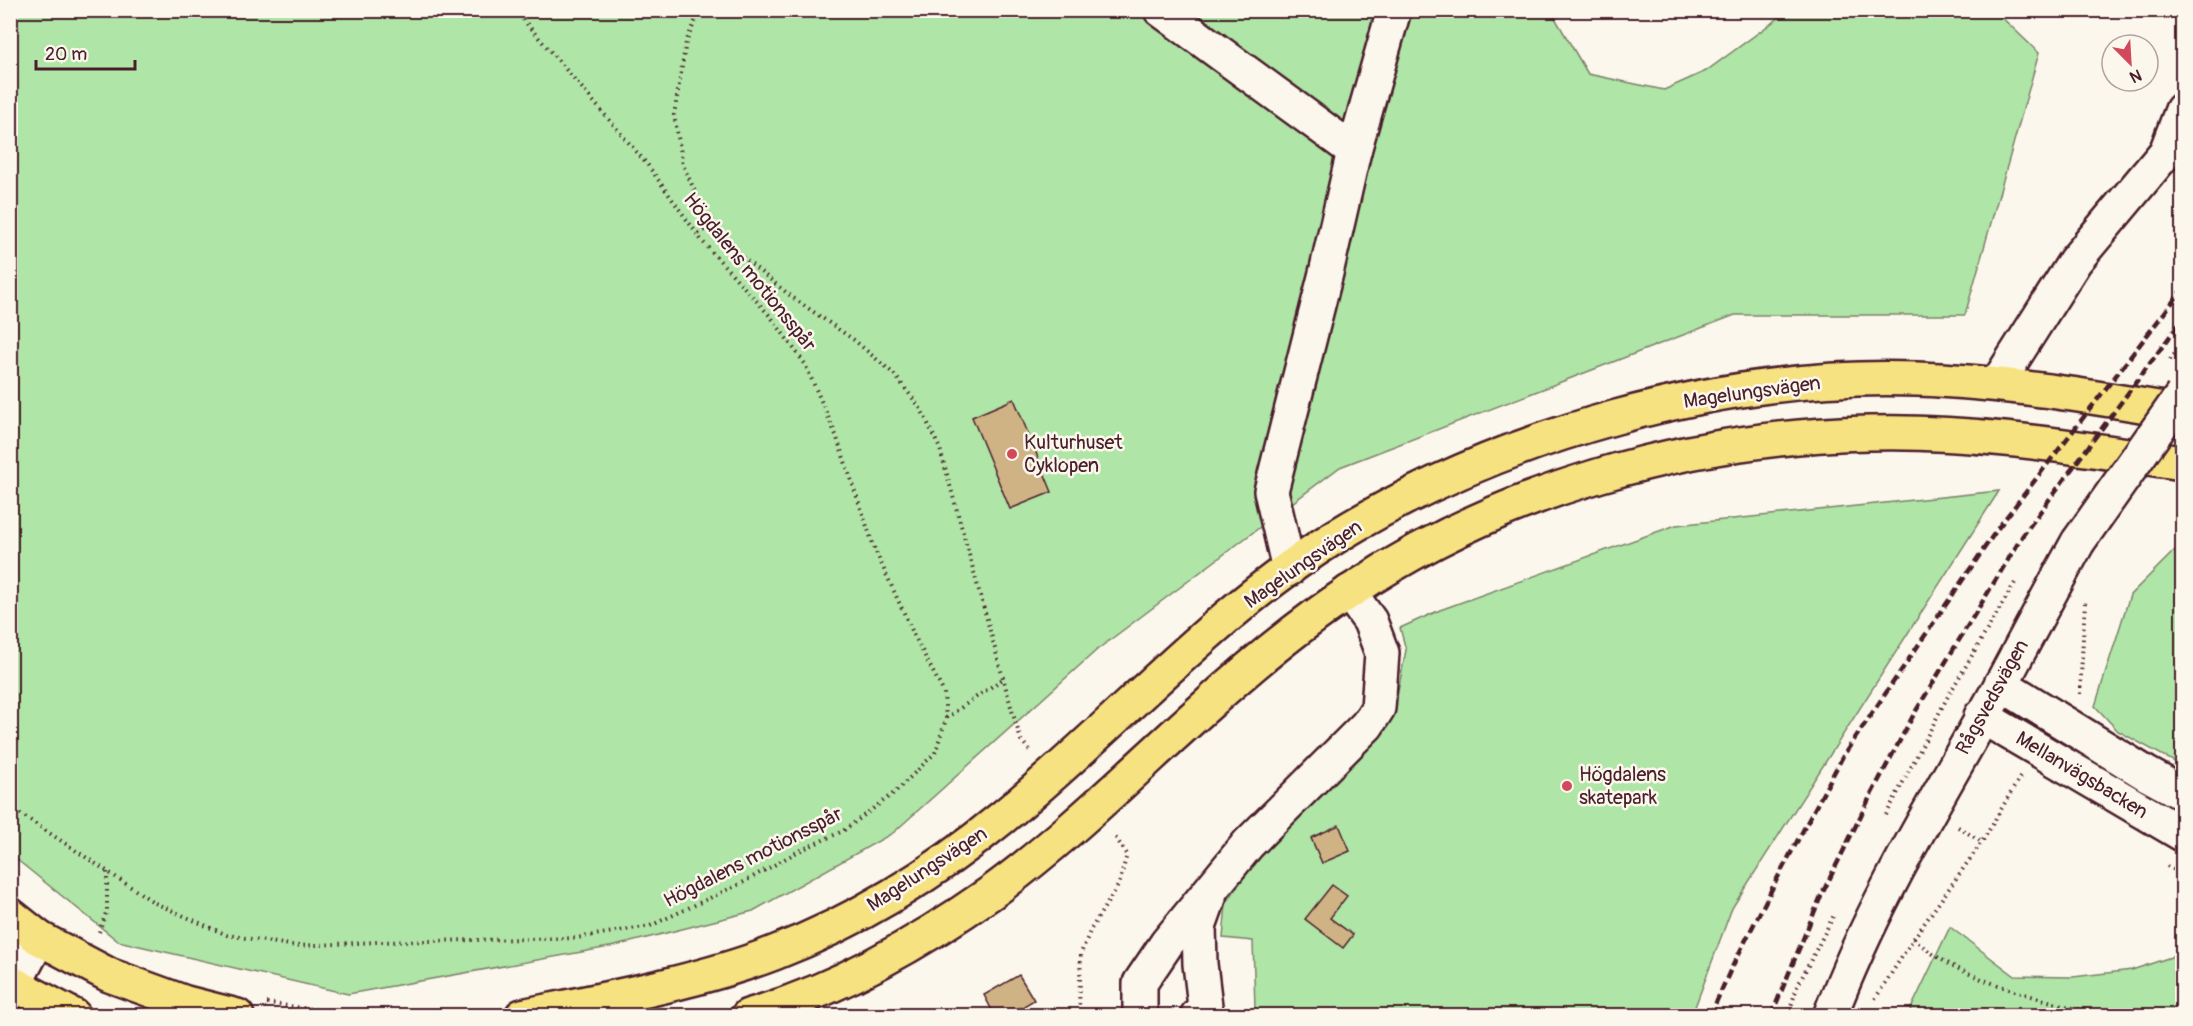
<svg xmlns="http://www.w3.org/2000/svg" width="2193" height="1026" viewBox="0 0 2193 1026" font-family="Pangolin,sans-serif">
	<rect width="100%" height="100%" fill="#fbf7ec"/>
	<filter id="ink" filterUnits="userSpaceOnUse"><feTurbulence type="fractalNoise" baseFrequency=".0167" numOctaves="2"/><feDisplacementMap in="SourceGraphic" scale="12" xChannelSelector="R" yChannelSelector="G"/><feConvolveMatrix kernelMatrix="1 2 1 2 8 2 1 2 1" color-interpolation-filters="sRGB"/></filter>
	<g filter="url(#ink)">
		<g fill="#afe5a7" stroke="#7c8269" stroke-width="1.5">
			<path d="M10 11H1551L1588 74 1664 90 1706 71 1780 17 1809 11H1995L2039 53 1965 315H1735L1340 467 1098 649 893 833 753 911 615 946 348 994 118 941 11 855Z"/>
			<path d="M1999 491 1732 908 1692 1015H1251L1255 1009 1253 941 1223 938 1226 904 1255 859 1393 717 1406 650 1400 628 1440 610 1676 525Z"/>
			<path d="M2182 543V766L2118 731 2095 706 2130 595Z"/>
			<path d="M1950 927 2015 976 2073 977 2132 970 2171 957 2182 946V1015H1908Z"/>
		</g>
		<g fill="#d0b385" stroke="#4a1f2b" stroke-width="1.5">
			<path d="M1014 399 1052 492 1010 509 972 417Z"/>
			<path d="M1339 825 1350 851 1322 863 1311 838Z"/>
			<path d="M1332 885 1347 896 1330 918 1353 935 1343 948 1305 919Z"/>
			<path d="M1019 975 1034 1000 1007 1016H995L984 995Z"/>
		</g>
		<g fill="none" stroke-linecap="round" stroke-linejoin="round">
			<defs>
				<g id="minor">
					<path d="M1161 10 1354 151"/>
					<path d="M1997 384 2075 261 2166 152 2182 110"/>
					<path d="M1289 569 1271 491 1326 273 1354 151 1394 10"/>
					<path d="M2001 684 2147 774 2182 793"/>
					<path d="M1981 716 2182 834"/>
					<path d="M10 992 39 938"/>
					<path d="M1142 1016 1140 1013V983L1167 943 1248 844 1367 725 1378 708 1382 653 1370 621 1349 592"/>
					<path d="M1197 1016 1205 1006 1200 964 1199 926 1209 898"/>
					<path d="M1830 1016C1874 899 1942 791 2002 683 2027 636 2052 589 2078 542"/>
				</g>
				<g id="major">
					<path d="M10 915 39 938 109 975 186 1003 237 1016"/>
					<path d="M10 982 74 1016"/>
					<path d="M522 1016C604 999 696 983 774 953 857 921 935 873 1003 817 1114 727 1214 612 1335 537 1499 436 1723 372 1917 379 2006 382 2094 397 2182 412"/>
					<path d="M748 1016C836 991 918 944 992 892 1068 837 1135 769 1205 707 1251 665 1299 625 1351 591 1502 490 1688 437 1869 433 1974 430 2079 448 2182 463"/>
				</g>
			</defs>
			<use href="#minor" stroke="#4a1f2b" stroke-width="38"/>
			<use href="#major" stroke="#4a1f2b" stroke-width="38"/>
			<g stroke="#4a1f2b" stroke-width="4" stroke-dasharray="1.5 4.5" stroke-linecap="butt">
				<path d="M700 10 686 42 674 115 683 165 702 207 742 257 792 297 854 340 894 374 921 409 940 449 1013 714 1021 740 1030 751"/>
				<path d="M698 234 715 223"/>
				<path d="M2170 360 2182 344"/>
				<path d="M2080 694 2085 602"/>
				<path d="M946 718 1004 678"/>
				<path d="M10 807 155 903 227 935 296 946 377 942 576 938 650 926 744 882 797 852 843 831 894 793 935 753 946 719 944 693 915 637 875 550 836 435 805 364 771 317 702 241 647 164 515 10"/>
				<path d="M1886 815 1947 698 2016 581"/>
				<path d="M1958 827 1982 842"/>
				<path d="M2167 866 2182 874"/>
				<path d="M99 932 107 910V872"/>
				<path d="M1914 938C1954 980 2045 999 2101 1016"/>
				<path d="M1875 999 1914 938 1982 842 2020 777"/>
				<path d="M267 1003 361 1016"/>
				<path d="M460 1016 491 1010"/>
				<path d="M1082 1016 1079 1007 1081 953 1091 929 1119 884 1127 854 1113 834"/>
				<path d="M1788 1016 1797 987 1834 915"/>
				<path d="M2174 1016 2182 980"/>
			</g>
			<use href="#minor" stroke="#fbf7ec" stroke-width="33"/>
			<use href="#major" stroke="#f7e281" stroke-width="33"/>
			<g stroke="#4a1f2b" stroke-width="4.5" stroke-dasharray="9 4.5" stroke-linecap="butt">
				<path d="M1710 1016 1730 971 1778 877 1843 756 1998 528 2182 290"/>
				<path d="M1771 1016 1821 896 1872 793 1914 714 2023 535 2182 320"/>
			</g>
			<defs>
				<path id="minor-bridge" d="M2078 542 2182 395"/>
			</defs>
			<use href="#minor-bridge" stroke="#4a1f2b" stroke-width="38" stroke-linecap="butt"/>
			<use href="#minor-bridge" stroke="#fbf7ec" stroke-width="33"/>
		</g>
	</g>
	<g fill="#d1495b" stroke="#fbf7ec" stroke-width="2">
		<circle cx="1012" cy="454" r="6"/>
		<circle cx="1567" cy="786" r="6"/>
	</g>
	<g text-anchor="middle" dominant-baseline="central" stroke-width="5" stroke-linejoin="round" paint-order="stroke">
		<g font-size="20" fill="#4a1f2b" stroke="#fbf7ec">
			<text transform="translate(750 272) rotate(51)">Högdalens motionsspår</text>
			<text transform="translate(1752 392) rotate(-8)">Magelungsvägen</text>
			<text transform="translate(1303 564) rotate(-35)">Magelungsvägen</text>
			<text transform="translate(1992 697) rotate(-61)">Rågsvedsvägen</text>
			<text transform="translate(2082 775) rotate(31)">Mellanvägsbacken</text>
			<text transform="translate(753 857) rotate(-27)">Högdalens motionsspår</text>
			<text transform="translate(927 869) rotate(-33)">Magelungsvägen</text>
		</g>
		<g font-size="20" fill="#4a1f2b" stroke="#fbf7ec" text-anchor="start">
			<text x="1024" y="442">Kulturhuset<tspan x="1024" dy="23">Cyklopen</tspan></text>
			<text x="1579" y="774">Högdalens<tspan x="1579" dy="23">skatepark</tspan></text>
		</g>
	</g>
	<rect width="2193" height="1026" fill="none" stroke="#fbf7ec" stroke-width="36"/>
	<rect x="18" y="18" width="2157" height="990" fill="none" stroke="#4a1f2b" stroke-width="2" filter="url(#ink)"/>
	<g transform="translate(2130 63) rotate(156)"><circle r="28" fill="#fbf7ec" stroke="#b4a19f" stroke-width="1.5"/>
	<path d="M0-4.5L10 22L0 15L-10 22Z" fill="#d1495b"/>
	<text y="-9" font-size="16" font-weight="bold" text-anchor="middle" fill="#4a1f2b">N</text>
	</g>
	<path d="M36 60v9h99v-9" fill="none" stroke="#4a1f2b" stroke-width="3"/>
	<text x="45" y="60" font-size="18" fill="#4a1f2b" stroke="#fbf7ec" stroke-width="4.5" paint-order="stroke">20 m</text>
</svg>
